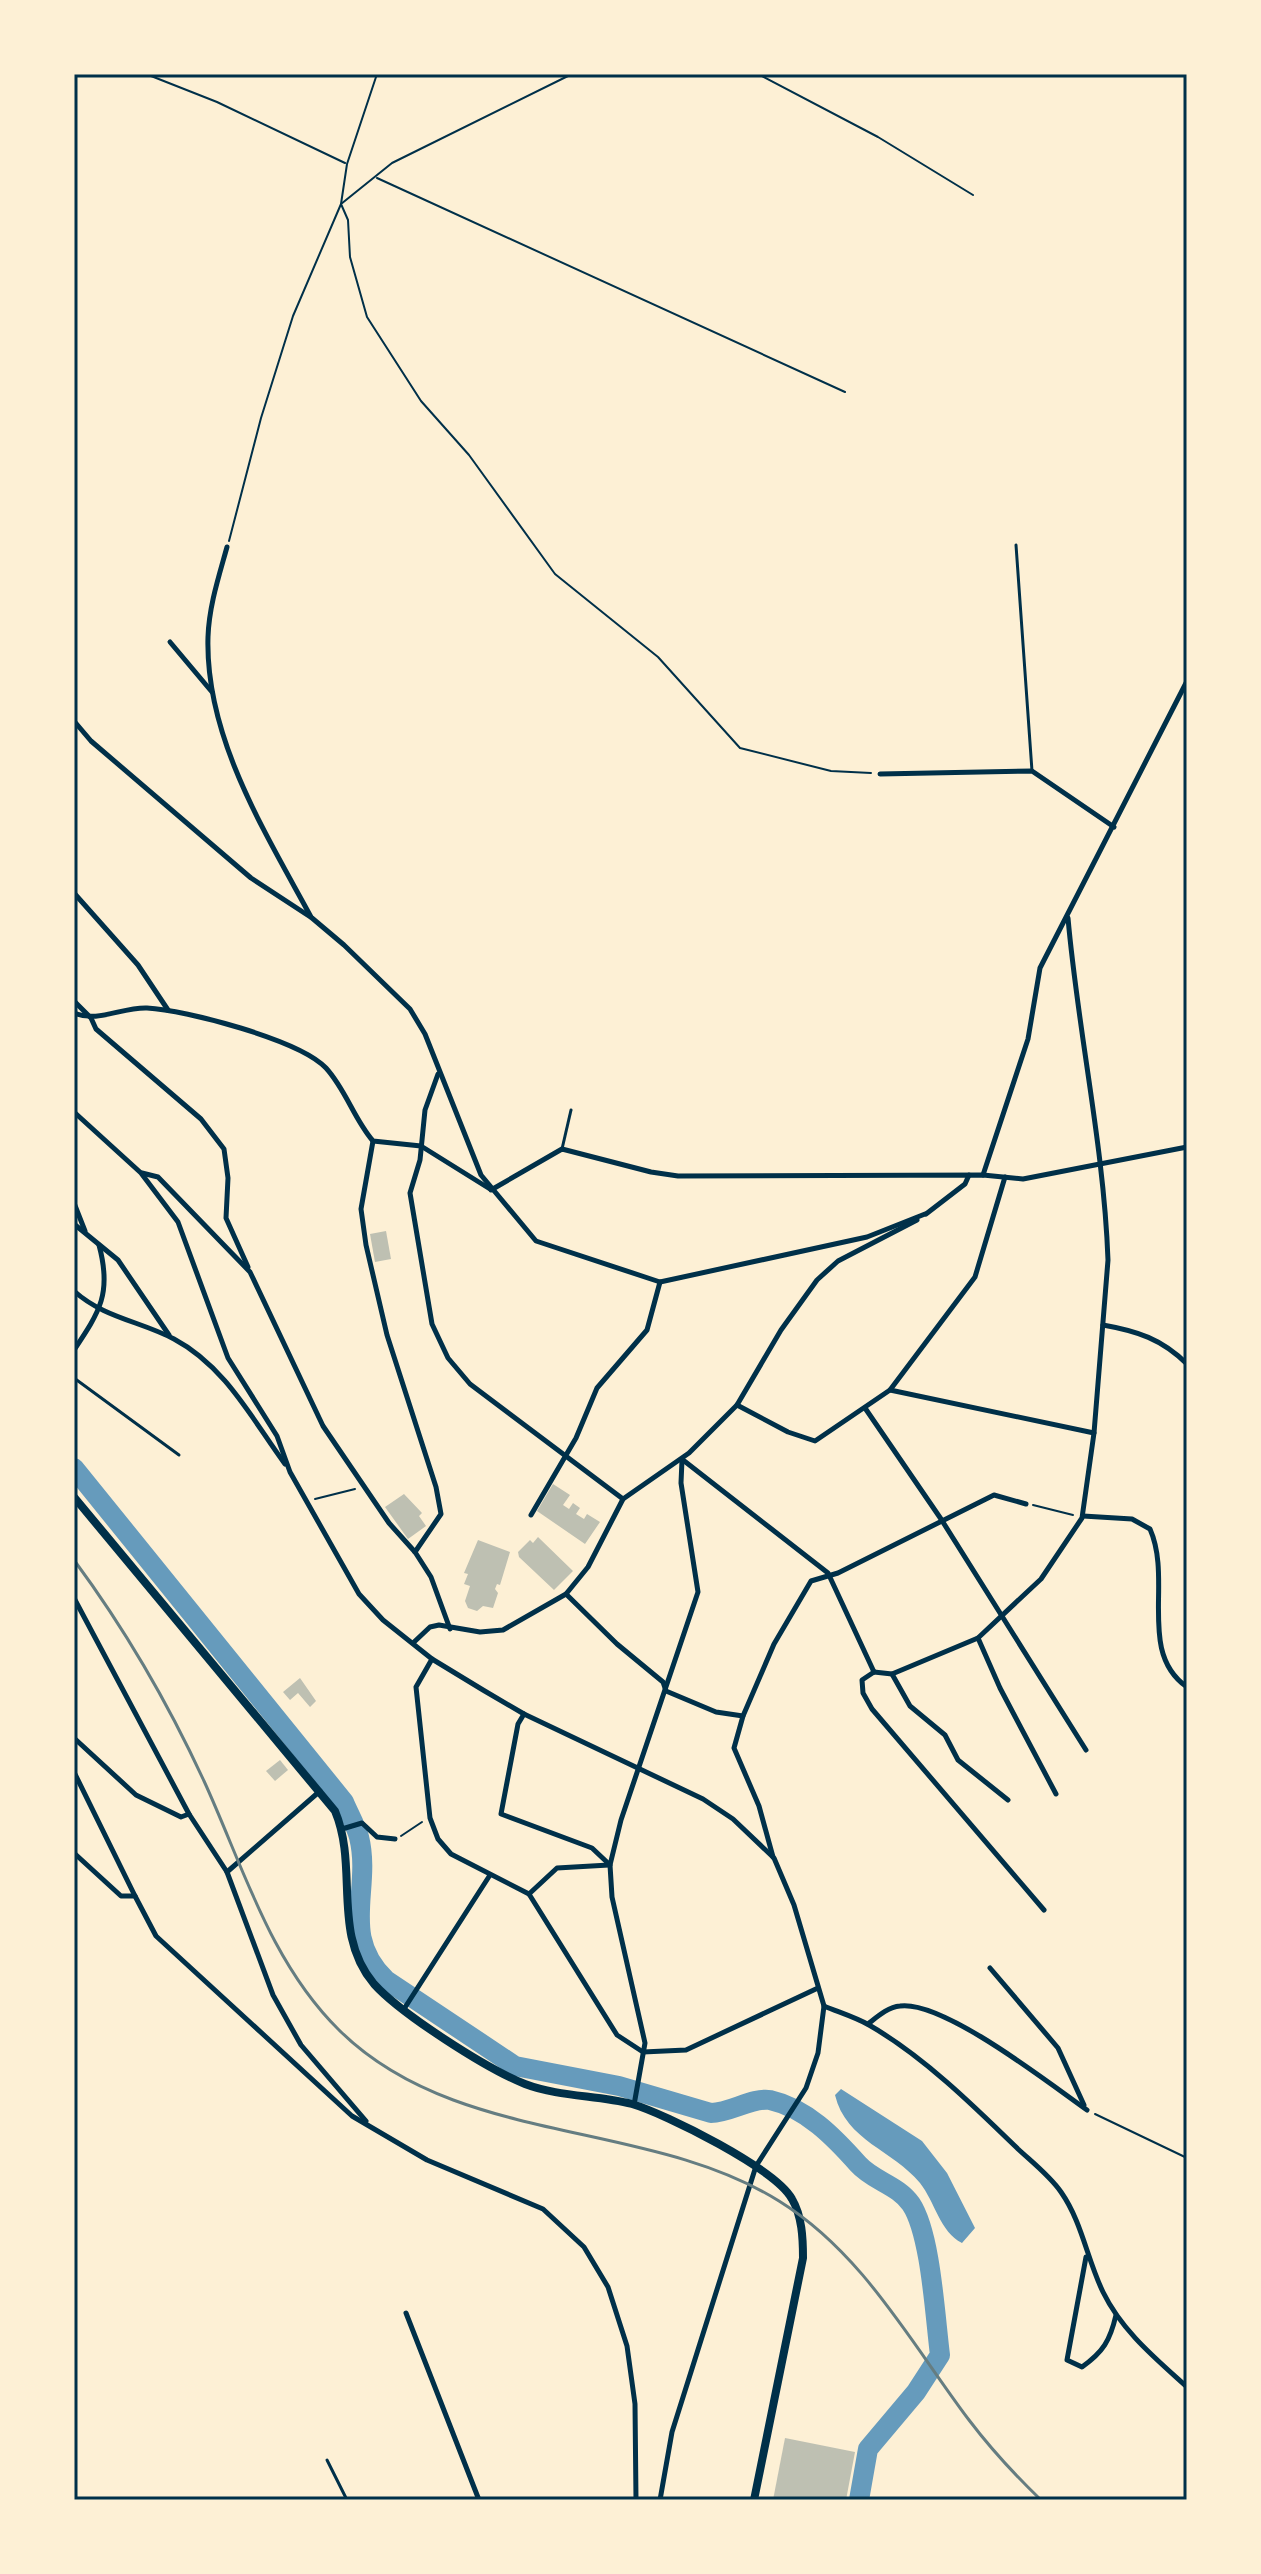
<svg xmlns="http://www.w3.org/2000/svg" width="1261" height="2574" viewBox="0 0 1261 2574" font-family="Montserrat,sans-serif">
	<rect width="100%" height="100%" fill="#fdf0d5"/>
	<path fill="#669bbc" d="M841 2089 922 2141 947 2173 975 2228 962 2243C940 2232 935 2202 920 2183 893 2150 846 2141 835 2095Z"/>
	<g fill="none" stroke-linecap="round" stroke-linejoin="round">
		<path stroke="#669bbc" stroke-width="20" d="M74 1468 344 1802C349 1814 356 1826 359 1837 372 1890 339 1935 386 1980L515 2066 619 2086 711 2113C730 2113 753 2097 770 2100 806 2108 834 2137 858 2164 873 2181 898 2185 911 2204 931 2234 935 2317 940 2355L916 2392 868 2449 859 2500"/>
	</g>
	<g fill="#bec0b2">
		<path d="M386 1231 391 1259 375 1262 370 1234Z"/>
		<path d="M553 1484 570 1495 563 1505 569 1509 573 1503 580 1508 576 1514 584 1519 587 1514 600 1522 585 1544 537 1511Z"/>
		<path d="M404 1494 422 1513 419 1516 426 1526 408 1539 385 1507Z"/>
		<path d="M538 1537 573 1571 554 1590 519 1557 518 1552 530 1540 533 1543Z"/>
		<path d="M478 1540 510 1552 500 1585 497 1584 495 1589 498 1593 493 1608 483 1606 477 1611 468 1608 465 1601 470 1586 464 1584 468 1574 464 1573Z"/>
		<path d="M300 1678 316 1701 310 1707 298 1693 290 1700 283 1692Z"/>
		<path d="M280 1760 288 1770 275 1781 266 1771Z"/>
		<path d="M785 2438 855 2452 846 2500H773Z"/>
	</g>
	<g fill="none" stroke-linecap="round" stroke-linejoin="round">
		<g stroke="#003049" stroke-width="2">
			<path d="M146 74 217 102 345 163"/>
			<path d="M572 74 392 163 341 204 348 220 350 257 367 317 421 401 469 455 555 574 658 657 740 748 831 771 871 773"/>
			<path d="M758 74 878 137 973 195"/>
			<path d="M377 178 845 392"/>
			<path d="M229 541 261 418 293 316 341 204 347 164 377 74"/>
			<path d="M315 1499 355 1489"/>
			<path d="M1033 1505 1073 1515"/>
			<path d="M401 1836 422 1822"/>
			<path d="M1095 2114 1187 2158"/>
		</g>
		<g stroke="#003049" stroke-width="3">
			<path d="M1016 545 1032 771"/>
			<path d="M562 1149 571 1110"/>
			<path d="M74 1378 179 1455"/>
			<path d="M327 2460 347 2500"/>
		</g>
		<g stroke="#003049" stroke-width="5">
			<path d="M227 547C219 576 209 606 208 637 205 737 265 832 311 917"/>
			<path d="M170 642 212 692"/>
			<path d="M74 721 91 741 251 878 312 918 344 945 410 1009 425 1034 481 1175 536 1241 660 1282 867 1237 925 1214"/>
			<path d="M880 774 1032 771 1114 827"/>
			<path d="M74 893 138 965 168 1010"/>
			<path d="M74 1001 91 1018 96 1029 201 1119 224 1149 228 1178 226 1218 248 1267"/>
			<path d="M74 1013C98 1023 122 1007 147 1008 186 1010 300 1040 326 1068 346 1090 354 1119 373 1141L421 1146 490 1189"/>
			<path d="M438 1074 425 1110 420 1160 410 1193 432 1324 448 1358 470 1384 623 1499"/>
			<path d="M74 1112 141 1173 178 1222 228 1358 277 1436 290 1472 359 1594 383 1620 432 1659 483 1690 524 1714 703 1799 733 1819 774 1858 794 1905 824 2006 818 2053 806 2088 756 2166 672 2432 660 2500"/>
			<path d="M373 1141 361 1209 366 1245 387 1335 436 1487 441 1514 415 1552"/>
			<path d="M142 1173 158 1177 250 1272 323 1426 389 1523 415 1552 431 1577 450 1629"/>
			<path d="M983 1175 1028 1039 1040 968 1187 681"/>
			<path d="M491 1190 562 1149 651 1172 678 1176 983 1175 1023 1179 1187 1147"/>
			<path d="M74 1203 85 1231"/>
			<path d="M926 1214 965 1184 969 1175"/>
			<path d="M74 1224 118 1260 169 1335"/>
			<path d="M74 1291C104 1318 140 1321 174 1339 225 1366 252 1419 285 1464"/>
			<path d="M1103 1325C1137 1331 1162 1339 1187 1364"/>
			<path d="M74 1350C100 1311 112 1293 99 1245"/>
			<path d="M890 1390 1094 1433"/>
			<path d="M737 1405 788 1432 815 1441 890 1390 975 1277 1005 1177"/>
			<path d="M865 1408 941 1519 1086 1750"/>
			<path d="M683 1460 828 1573 874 1672"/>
			<path d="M531 1515 576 1438 597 1388 647 1330 660 1282"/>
			<path d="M1083 1516 1132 1519 1150 1529C1173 1581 1137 1652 1187 1687"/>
			<path d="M566 1594 617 1644 663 1682 666 1691 716 1712 743 1716"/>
			<path d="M74 1598 189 1814 227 1872 273 1995 301 2045 366 2121"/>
			<path d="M978 1638 1000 1688 1056 1794"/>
			<path d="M413 1643 430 1627 439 1625 480 1632 503 1630 566 1594 588 1567 623 1499 689 1453 737 1405 781 1330 817 1280 838 1261 917 1220"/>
			<path d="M432 1659 416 1687 430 1818 438 1839 451 1854 529 1894 617 2035 643 2052 686 2050 818 1988"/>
			<path d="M874 1672 892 1674 978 1638 1041 1579 1082 1518 1094 1433 1108 1260C1104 1147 1078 1032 1068 918"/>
			<path d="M874 1672 862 1680 863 1693 872 1709 1044 1910"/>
			<path d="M892 1674 910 1706 945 1735 958 1760 1008 1800"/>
			<path d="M524 1714 518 1724 501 1814 592 1848 610 1865"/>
			<path d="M74 1738 136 1795 181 1817 189 1814"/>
			<path d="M74 1772 135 1896"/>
			<path d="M342 1829 362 1823 377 1837 395 1839"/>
			<path d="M74 1853 121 1896H135L156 1936 352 2116 427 2160 543 2209 584 2247 608 2287 627 2346 635 2404 636 2500"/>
			<path d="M773 1857 759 1806 734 1748 743 1716 774 1644 811 1581 838 1573 994 1495 1026 1504"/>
			<path d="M227 1872 320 1791"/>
			<path d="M529 1894 557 1868 609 1865"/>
			<path d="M990 1968 1058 2048 1084 2105"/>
			<path d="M824 2006C838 2012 855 2017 869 2025 923 2056 973 2105 1018 2149 1032 2162 1050 2176 1061 2192 1082 2222 1087 2259 1103 2292 1122 2331 1155 2358 1187 2387"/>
			<path d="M404 2009 490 1875"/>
			<path d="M868 2024C877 2017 888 2007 900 2006 943 2000 1050 2084 1087 2110"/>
			<path d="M634 2105 645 2043 612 1897 610 1865 621 1820 698 1592 681 1483 682 1460"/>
			<path d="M1086 2257 1067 2360 1082 2367C1103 2352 1110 2341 1116 2315"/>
			<path d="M406 2313 479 2500"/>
		</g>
		<path stroke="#003049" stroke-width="8" d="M74 1497 335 1811C359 1868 331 1933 374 1984 401 2014 487 2069 525 2084 559 2097 597 2095 632 2104 666 2114 776 2169 792 2199 802 2216 803 2238 803 2258L754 2500"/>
		<path stroke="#657d81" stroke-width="3" d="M74 1560C125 1629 168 1703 204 1781 243 1866 270 1962 339 2030 457 2147 647 2118 779 2201 863 2253 911 2343 969 2420 991 2449 1015 2475 1041 2500"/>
	</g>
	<rect width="1261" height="2574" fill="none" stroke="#fdf0d5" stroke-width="152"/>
	<rect x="76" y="76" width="1109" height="2422" fill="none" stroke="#003049" stroke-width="3"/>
</svg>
